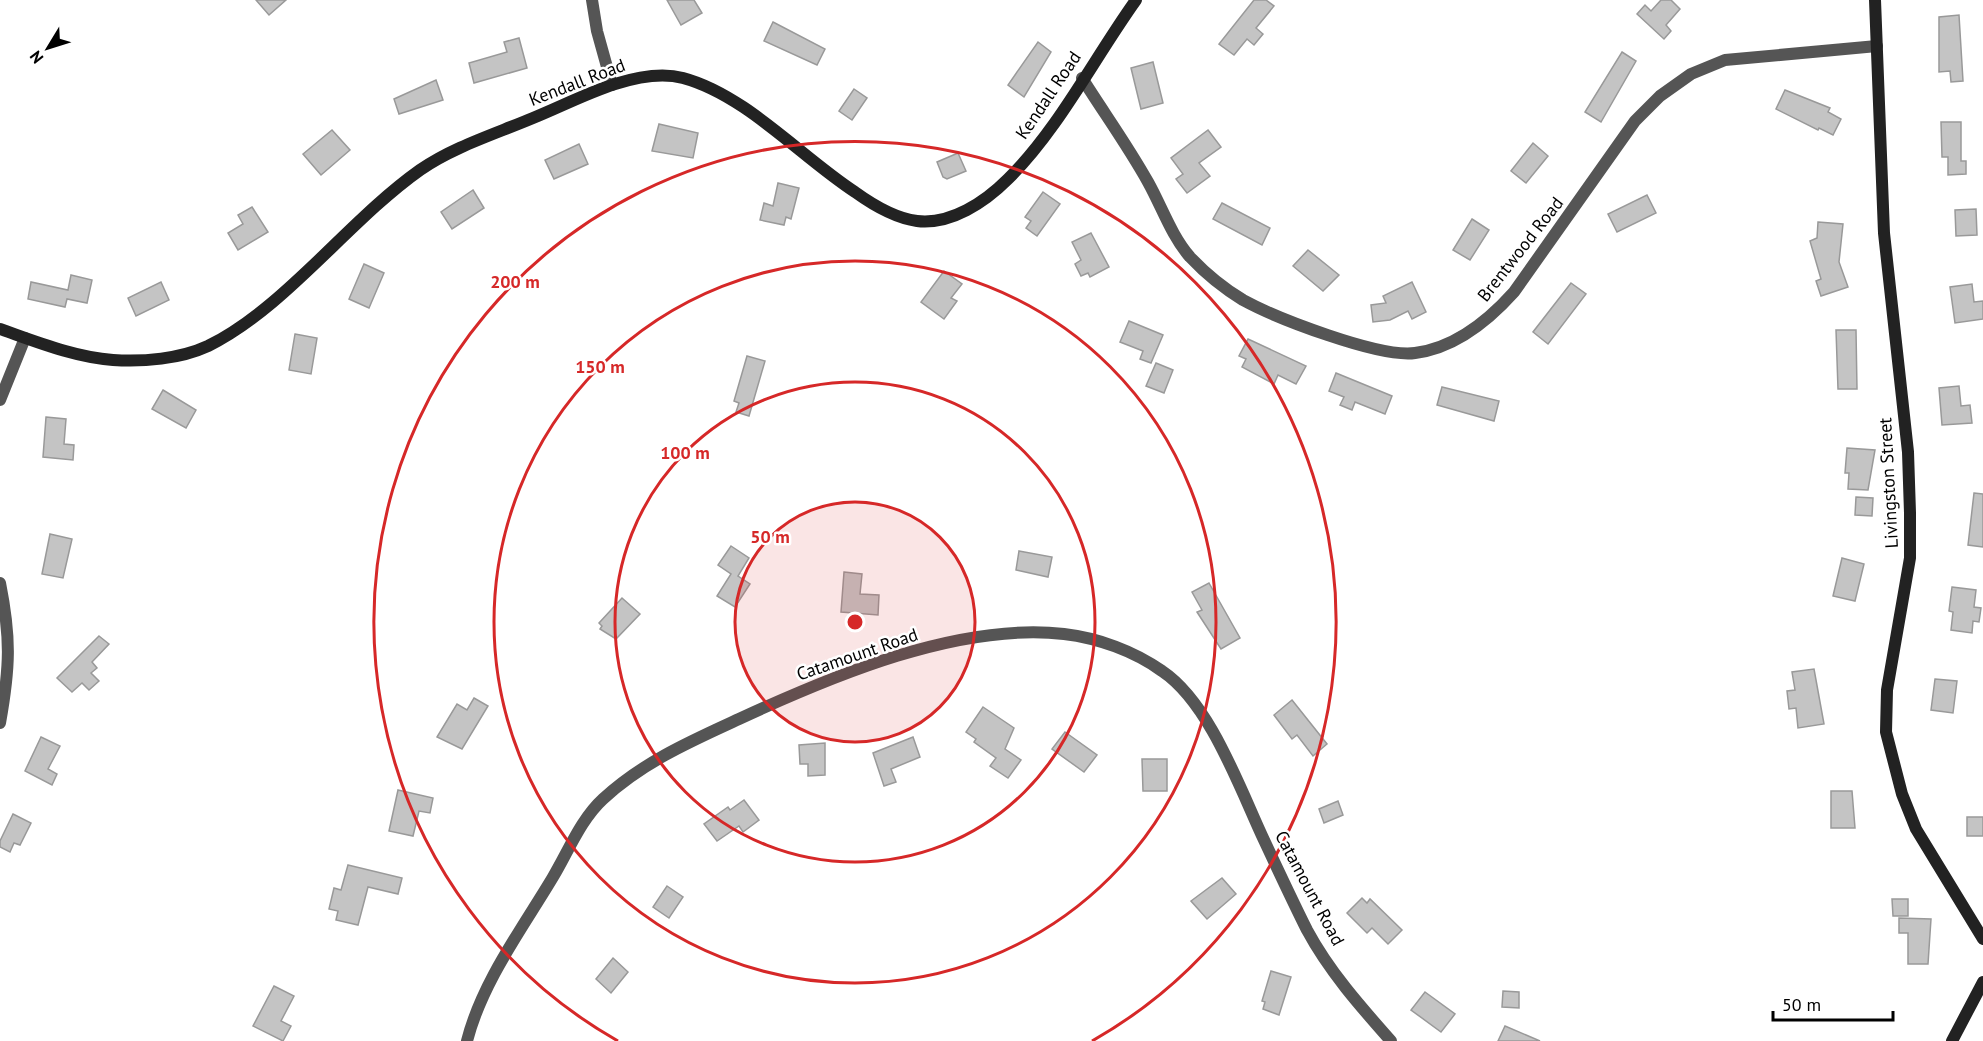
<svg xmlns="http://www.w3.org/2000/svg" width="1983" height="1041" viewBox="0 0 1983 1041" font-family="'PT Sans',sans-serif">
	<rect width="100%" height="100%" fill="#fff"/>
	<g fill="#c4c4c4" stroke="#999" stroke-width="1.5">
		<path d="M256 0H286L269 15Z"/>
		<path d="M667 0H694L702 13 681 25Z"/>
		<path d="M1254 0H1266L1274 6 1256 28 1263 34 1254 45 1247 39 1234 55 1219 44Z"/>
		<path d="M1661 0H1671L1680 9 1666 25 1671 31 1664 39 1637 14 1645 5 1651 11Z"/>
		<path d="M1959 15 1963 81 1951 82 1950 71 1939 72V17Z"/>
		<path d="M773 22 825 49 817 65 764 41Z"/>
		<path d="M519 38 527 68 474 83 469 63 507 52 504 42Z"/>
		<path d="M1038 42 1051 52 1024 97 1008 85Z"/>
		<path d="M1622 52 1636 61 1601 122 1585 112Z"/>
		<path d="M1153 62 1163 103 1141 109 1131 68Z"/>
		<path d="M436 80 443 100 399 114 394 99Z"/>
		<path d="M854 89 867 98 852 120 839 111Z"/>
		<path d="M1785 90 1830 108 1828 112 1841 119 1833 135 1819 128 1818 130 1776 109Z"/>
		<path d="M1941 122H1961V161H1966V174L1948 175V157H1942Z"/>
		<path d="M659 124 698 133 693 158 652 151Z"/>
		<path d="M332 130 350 150 321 175 303 154Z"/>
		<path d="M1208 130 1221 147 1199 163 1210 176 1187 193 1176 179 1183 174 1171 158Z"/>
		<path d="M1533 143 1548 156 1526 183 1511 171Z"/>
		<path d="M579 144 588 164 554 179 545 160Z"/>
		<path d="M958 153 966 171 947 179 943 177 937 162Z"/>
		<path d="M778 183 799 188 791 219 786 217 784 225 760 220 764 203 773 206Z"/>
		<path d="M473 190 484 208 452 229 441 212Z"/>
		<path d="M1043 192 1060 204 1037 236 1026 228 1031 221 1025 217Z"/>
		<path d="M1647 195 1656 213 1617 232 1608 214Z"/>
		<path d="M1222 203 1270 228 1262 245 1213 219Z"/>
		<path d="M252 207 268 232 238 250 228 233 243 224 238 215Z"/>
		<path d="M1976 209 1977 235 1956 236 1955 210Z"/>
		<path d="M1472 219 1489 230 1470 260 1453 250Z"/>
		<path d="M1818 222 1843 224 1839 262 1848 287 1821 296 1816 281 1821 279 1810 241 1817 238Z"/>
		<path d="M1091 233 1109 267 1090 277 1088 273 1081 276 1075 264 1081 260 1072 242Z"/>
		<path d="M1308 250 1339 275 1323 291 1293 266Z"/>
		<path d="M364 264 384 273 369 308 349 299Z"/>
		<path d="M944 271 962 284 951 298 957 301 944 319 921 302Z"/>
		<path d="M71 275 92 280 87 303 67 299 65 307 28 299 31 282 68 290Z"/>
		<path d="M161 282 169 300 136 316 128 298Z"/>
		<path d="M1412 282 1426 312 1412 319 1408 311 1390 320 1373 322 1371 305 1386 303 1383 296Z"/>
		<path d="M1571 283 1586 294 1548 344 1533 332Z"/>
		<path d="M1972 284 1974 302 1983 301V319L1955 323 1950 287Z"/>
		<path d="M1129 321 1163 335 1151 363 1140 359 1143 351 1120 342Z"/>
		<path d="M1836 330H1856L1857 389H1838Z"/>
		<path d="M295 334 317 338 311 374 289 370Z"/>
		<path d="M1248 339 1306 366 1296 384 1278 375 1274 384 1242 367 1246 359 1239 356Z"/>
		<path d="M747 356 765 361 749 416 736 412 739 403 734 401Z"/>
		<path d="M1156 363 1173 370 1164 393 1146 386Z"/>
		<path d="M1336 373 1392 396 1385 414 1355 402 1352 410 1340 405 1344 397 1329 391Z"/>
		<path d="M1959 386 1961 406 1970 405 1972 423 1942 425 1939 388Z"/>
		<path d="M1442 387 1499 401 1494 421 1437 405Z"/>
		<path d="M163 390 196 410 186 428 152 409Z"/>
		<path d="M46 417 66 419 64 444 74 445 73 460 43 457Z"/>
		<path d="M1847 448 1875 450 1868 490 1848 489 1849 473H1845Z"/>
		<path d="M1974 493 1983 494V547L1968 545Z"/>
		<path d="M1856 497 1873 498 1872 516 1855 515Z"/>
		<path d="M50 534 72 539 63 578 42 574Z"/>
		<path d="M731 546 749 558 738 576 750 584 735 607 717 596 731 574 718 565Z"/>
		<path d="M1019 551 1052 557 1048 577 1016 570Z"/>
		<path d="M1842 558 1864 564 1855 601 1833 596Z"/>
		<path d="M844 572 862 574 860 594 879 595 878 615 841 612Z"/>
		<path d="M1209 583 1240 638 1221 649 1197 612 1202 610 1192 592Z"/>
		<path d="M1952 587 1976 590 1974 607 1981 608 1979 622 1973 621 1972 633 1951 630 1953 612 1949 611Z"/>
		<path d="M622 598 640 614 616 639 600 629 602 626 599 623Z"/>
		<path d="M99 636 109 644 92 662 97 668 91 673 99 681 89 690 82 683 72 692 57 678Z"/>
		<path d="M1814 669 1824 724 1798 728 1796 708 1789 709 1787 691 1795 690 1792 672Z"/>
		<path d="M1935 679 1957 681 1953 713 1931 710Z"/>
		<path d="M474 698 488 706 462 749 437 737 457 704 467 710Z"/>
		<path d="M1292 700 1327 744 1313 756 1297 735 1292 739 1274 715Z"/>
		<path d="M983 707 1014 728 1005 749 1021 760 1008 778 990 766 996 758 974 742 976 739 966 732Z"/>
		<path d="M1065 732 1097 755 1084 772 1052 749Z"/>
		<path d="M41 737 60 746 48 769 57 774 52 785 25 771Z"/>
		<path d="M913 737 920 757 891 769 896 782 884 786 873 753Z"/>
		<path d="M825 743V775L808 776V764H800L799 745Z"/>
		<path d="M1142 759H1167V791H1143Z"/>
		<path d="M398 790 433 798 430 813 419 811 413 836 389 831Z"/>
		<path d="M1831 791H1852L1855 828H1831Z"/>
		<path d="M744 800 759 820 743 832 739 826 717 841 704 824 728 807 730 810Z"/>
		<path d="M1338 801 1343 815 1324 823 1319 809Z"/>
		<path d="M13 814 31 823 20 845 14 843 10 852 0 847V841Z"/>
		<rect x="1967" y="817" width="16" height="19"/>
		<path d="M348 865 402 878 398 894 368 887 358 925 336 920 338 911 329 909 334 888 341 890Z"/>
		<path d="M1222 878 1236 894 1207 919 1191 901Z"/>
		<path d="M667 886 683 897 669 918 653 907Z"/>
		<path d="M1362 898 1367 903 1370 899 1402 930 1388 944 1372 928 1367 933 1347 913Z"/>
		<path d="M1892 899H1908V916H1893Z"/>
		<path d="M1899 918 1931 919 1928 964H1908V933H1899Z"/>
		<path d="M613 958 628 972 611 993 596 979Z"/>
		<path d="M1271 971 1291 977 1279 1015 1263 1009 1265 1002 1262 1001Z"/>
		<path d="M274 986 294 996 281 1021 291 1026 283 1041 253 1026Z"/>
		<path d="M1503 991 1519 992V1008L1502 1007Z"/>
		<path d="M1425 992 1455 1014 1441 1032 1411 1010Z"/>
		<path d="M1505 1026 1540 1041H1498Z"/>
	</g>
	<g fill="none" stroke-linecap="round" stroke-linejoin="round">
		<g stroke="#555" stroke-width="12">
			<path d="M592 0 597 31 612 85"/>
			<path d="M1082 78C1104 113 1128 146 1148 182 1162 207 1171 235 1190 257 1206 274 1223 288 1243 300 1276 318 1379 358 1415 353 1455 348 1488 321 1514 292L1635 121 1660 96 1691 74 1725 60 1877 46"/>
			<path d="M0 400 25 338"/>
			<path d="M0 583C11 638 10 667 0 723"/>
			<path d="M467 1041C482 982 522 929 553 877 568 852 581 819 603 799 643 762 691 741 739 719 832 676 959 622 1064 634 1098 638 1134 651 1162 671 1210 703 1240 789 1264 840 1278 870 1292 900 1307 930 1329 971 1360 1006 1391 1041"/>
		</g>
		<g stroke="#222" stroke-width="12">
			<path d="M1875 0 1884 233 1908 452 1910 513V558L1887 690 1886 732 1902 794 1916 829 1983 939"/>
			<path d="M0 329C37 342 74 357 113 360 143 362 180 359 208 346 285 308 348 221 420 170 453 147 495 134 533 118 560 107 587 93 615 84 637 77 661 72 683 78 746 95 801 157 855 192 873 205 894 218 917 221 951 225 985 202 1008 179 1058 130 1095 57 1136 0"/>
			<path d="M1952 1041 1983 982"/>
		</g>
	</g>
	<circle cx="855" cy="622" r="120" fill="#d62828" fill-opacity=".12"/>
	<g fill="none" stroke="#d62828" stroke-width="3">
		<circle cx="855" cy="622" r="120"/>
		<circle cx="855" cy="622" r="240"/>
		<circle cx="855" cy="622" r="361"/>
		<path d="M618 1041A481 481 0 1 1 1092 1041"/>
	</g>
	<g text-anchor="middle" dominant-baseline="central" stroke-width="5" stroke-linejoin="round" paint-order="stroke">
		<g font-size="18" fill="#000" stroke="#fff">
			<text transform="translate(577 82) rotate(-21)">Kendall Road</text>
			<text transform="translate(1048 95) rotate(-56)">Kendall Road</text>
			<text transform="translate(1520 249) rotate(-52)">Brentwood Road</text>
			<text transform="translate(1888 483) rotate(-93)">Livingston Street</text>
			<text transform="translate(857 654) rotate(-19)">Catamount Road</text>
			<text transform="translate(1310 888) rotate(62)">Catamount Road</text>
		</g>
	</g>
	<circle cx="855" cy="622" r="9" fill="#d62828" stroke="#fff" stroke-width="3"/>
	<g font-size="18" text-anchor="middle" font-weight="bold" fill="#d62828" stroke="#fff" stroke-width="5" stroke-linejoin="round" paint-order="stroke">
		<text x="515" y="288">200 m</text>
		<text x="600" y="373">150 m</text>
		<text x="685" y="459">100 m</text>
		<text x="770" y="543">50 m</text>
	</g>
	<g transform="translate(48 48) rotate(232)" stroke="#ffffff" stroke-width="4.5" paint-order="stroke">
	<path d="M0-4.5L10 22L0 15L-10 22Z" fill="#000000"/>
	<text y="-9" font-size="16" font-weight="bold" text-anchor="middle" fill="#000000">N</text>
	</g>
	<path d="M1773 1011v9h120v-9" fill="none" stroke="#000000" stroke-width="3"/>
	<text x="1782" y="1011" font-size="18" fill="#000000" stroke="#ffffff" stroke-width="4.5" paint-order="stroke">50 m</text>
</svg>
